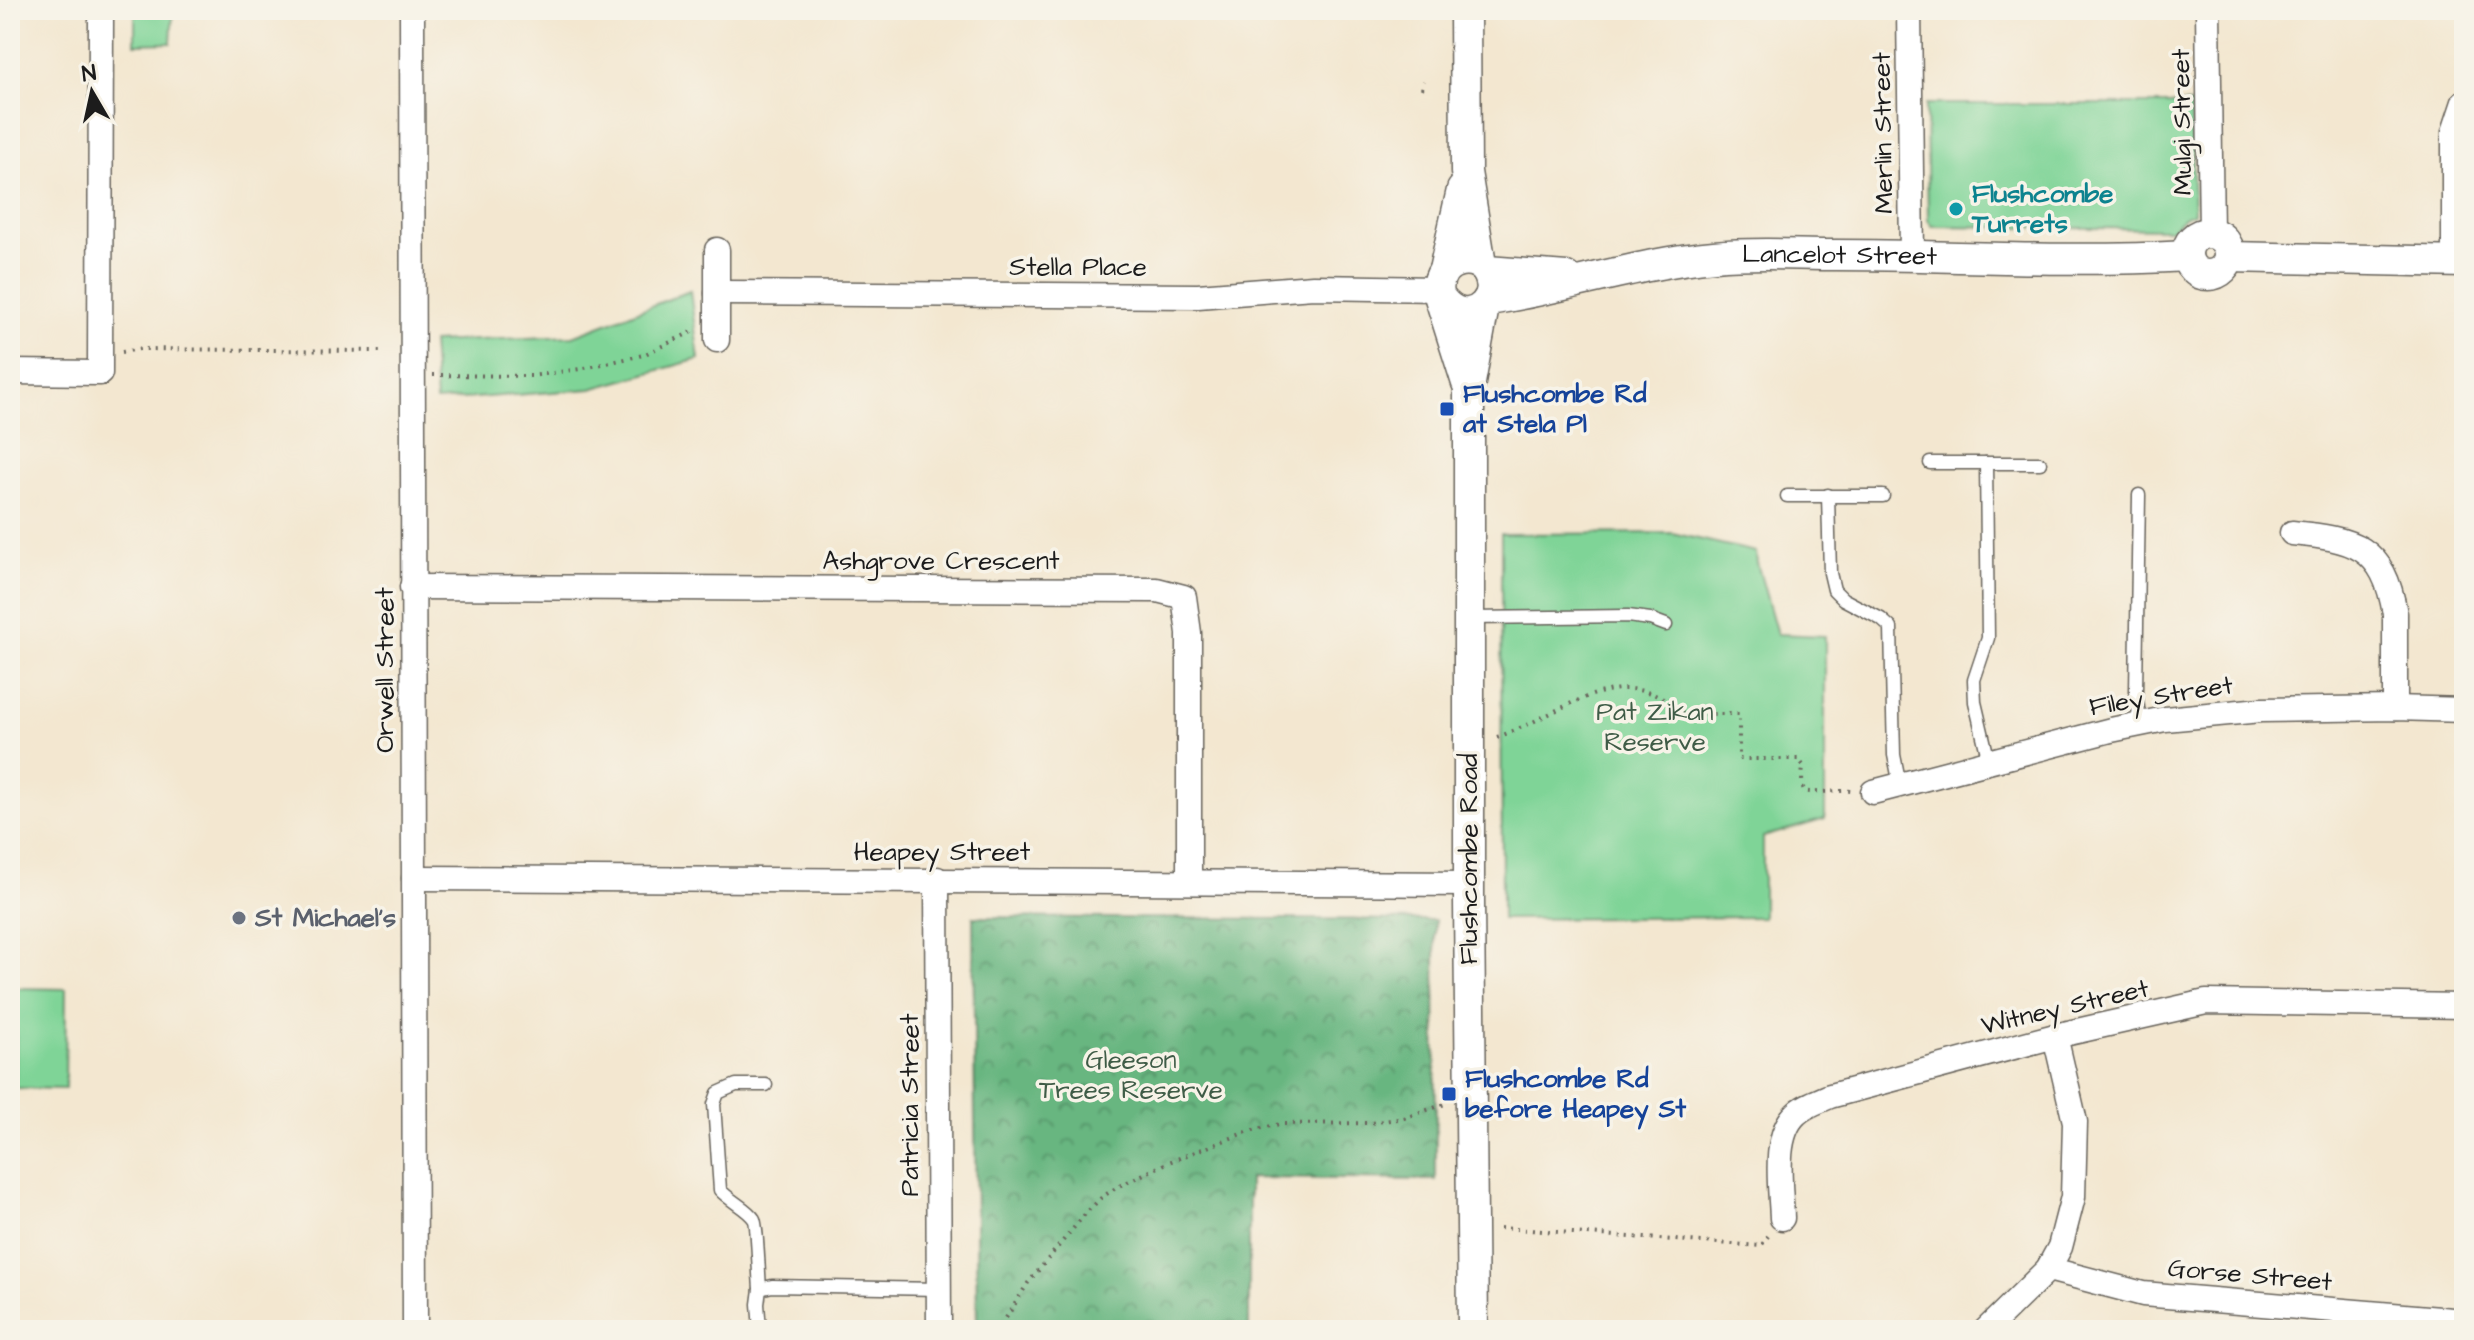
<svg xmlns="http://www.w3.org/2000/svg" width="2474" height="1340" viewBox="0 0 2474 1340" font-family="'Architects Daughter',sans-serif">
	<defs>
		<pattern id="forest-crowns" width="20" height="18" patternUnits="userSpaceOnUse" patternTransform="scale(2)"><rect width="20" height="18" fill="#67b680"/><path d="M2 6a3 3 0 1 1 6 0M12 15a3 3 0 1 1 6 0" fill="none" stroke="#549368"/></pattern>
	</defs>
	<rect width="100%" height="100%" fill="#f7f3e8"/>
	<filter id="ink" filterUnits="userSpaceOnUse"><feTurbulence type="fractalNoise" baseFrequency=".0125" numOctaves="2"/><feDisplacementMap in="SourceGraphic" scale="16" xChannelSelector="R" yChannelSelector="G"/><feConvolveMatrix kernelMatrix="1 2 1 2 8 2 1 2 1" color-interpolation-filters="sRGB"/></filter>
	<filter id="wash" filterUnits="userSpaceOnUse"><feTurbulence type="fractalNoise" baseFrequency=".006" numOctaves="4" result="noise"/><feDisplacementMap in="SourceGraphic" scale="32" xChannelSelector="R" yChannelSelector="G"/><feGaussianBlur stdDeviation="1.8" result="paint"/><feColorMatrix in="noise" values="0 0 0 0 0 0 0 0 0 0 0 0 0 0 0 0 0 1.4 0 .05"/><feComposite in="paint" operator="in"/></filter>
	<g filter="url(#wash)">
		<rect width="100%" height="100%" fill="#f3e7d0"/>
		<path fill="url(#forest-crowns)" stroke="#42694e" stroke-width="2" d="M973 917 1435 920 1436 1180 1249 1178V1330H977Z"/>
		<g fill="#7fd497" stroke="#4e785a" stroke-width="2">
			<path d="M135 10H173L171 43 135 44Z"/>
			<path d="M1926 104H2191L2194 213 2185 216 2172 229 1932 226 1928 220Z"/>
			<path d="M690 291 699 359 591 389 436 401 432 342 573 336Z"/>
			<path d="M1672 533 1756 552 1757 563 1777 634 1825 636V819L1763 837V917L1502 919 1501 534Z"/>
			<path d="M16 988 66 989 65 1089 15 1088Z"/>
		</g>
	</g>
	<g filter="url(#ink)">
		<g fill="none" stroke-linecap="round" stroke-linejoin="round">
			<defs>
				<g id="service">
					<path d="M1930 463H2040"/>
					<path d="M1986 463 1988 638 1974 680 1975 702 1989 762"/>
					<path d="M1828 495 1830 573 1834 590 1843 599 1881 619 1891 628 1894 755 1900 785"/>
					<path d="M2139 495 2136 692 2140 723"/>
					<path d="M1787 496H1883"/>
					<path d="M1470 618 1628 616 1650 619 1666 625"/>
					<path d="M766 1085H736L718 1093 714 1104 720 1190C730 1201 748 1209 754 1219 757 1223 759 1278 760 1289L772 1286 939 1289"/>
					<path d="M760 1330 758 1304 760 1289"/>
				</g>
				<g id="minor">
					<path d="M412 10 415 1330"/>
					<path d="M1909 10 1912 255"/>
					<path d="M2208 10 2211 233"/>
					<path d="M717 250V340"/>
					<path d="M2454 262V132L2464 102"/>
					<path d="M717 293 1198 296 1313 287 1438 289"/>
					<path d="M10 372 100 373 101 10"/>
					<path d="M2292 533C2353 539 2384 545 2395 614V708"/>
					<path d="M412 587 1157 590 1184 597 1189 633V881"/>
					<path d="M1873 792 2111 730 2165 719 2261 710 2395 708 2464 710"/>
					<path d="M414 878 1470 884"/>
					<path d="M937 879 939 1330"/>
					<path d="M1782 1218C1781 1188 1772 1136 1796 1114 1805 1105 1819 1101 1830 1096L2055 1036 2206 1002 2464 1006"/>
					<path d="M2048 1269 2143 1294 2464 1321"/>
					<path d="M1986 1330 2048 1269 2060 1247 2073 1197 2075 1122 2055 1036"/>
				</g>
				<g id="tertiary">
					<path d="M1465 10 1466 172 1481 265"/>
					<circle cx="2208" cy="254" r="21"/>
					<path d="M2229 257 2464 262"/>
					<path d="M1444 270 1462 190"/>
					<path d="M1487 271 1566 277"/>
					<path d="M1442 300C1453 314 1471 319 1484 305 1490 299 1493 290 1491 282 1484 247 1432 257 1439 295L1467 383"/>
					<path id="s1" d="M1488 300C1564 289 1638 263 1714 256 1754 252 1795 255 1836 255 1953 255 2071 263 2187 256"/>
					<path d="M1473 1330 1469 901V388L1484 306"/>
				</g>
			</defs>
			<use href="#service" stroke="#67635b" stroke-width="15"/>
			<use href="#minor" stroke="#67635b" stroke-width="27"/>
			<use href="#tertiary" stroke="#67635b" stroke-width="33"/>
			<g stroke="#67635b" stroke-width="4" stroke-dasharray="2 6" stroke-linecap="butt">
				<path d="M1422 89 1424 81"/>
				<path d="M122 352 140 349 383 351"/>
				<path d="M433 375 531 376 580 369 643 355 696 330"/>
				<path d="M1497 737C1561 716 1621 655 1683 714H1739V759H1798L1803 765C1803 771 1800 786 1805 791 1809 794 1843 790 1851 791"/>
				<path d="M1500 1228 1761 1246 1768 1236"/>
				<path d="M996 1330 1001 1326 1028 1283 1086 1213 1102 1197 1119 1186 1169 1162 1249 1131 1280 1124 1370 1123 1404 1118 1445 1104"/>
			</g>
			<use href="#service" stroke="#fff" stroke-width="12"/>
			<use href="#minor" stroke="#fff" stroke-width="24"/>
			<use href="#tertiary" stroke="#fff" stroke-width="30"/>
		</g>
	</g>
	<circle fill="#0f9aa8" stroke="#f7f3e8" stroke-width="3" cx="1956" cy="209" r="8"/>
	<g fill="#1a4fb4" stroke="#f7f3e8" stroke-width="3">
		<rect x="1439" y="401" width="16" height="16" rx="4"/>
		<rect x="1441" y="1086" width="16" height="16" rx="4"/>
	</g>
	<circle fill="#6b7280" stroke="#f7f3e8" stroke-width="3" cx="239" cy="918" r="8"/>
	<g text-anchor="middle" dominant-baseline="central" stroke-width="7" stroke-linejoin="round" paint-order="stroke">
		<g font-size="26" fill="#1c1c1c" stroke="#f7f3e8">
			<text transform="translate(2182 122) rotate(-91)">Mulgi Street</text>
			<text transform="translate(1883 133) rotate(-91)">Merlin Street</text>
			<text stroke="none"><textPath href="#s1" startOffset="356">Lancelot Street</textPath></text>
			<text x="1078" y="267">Stella Place</text>
			<text x="941" y="561">Ashgrove Crescent</text>
			<text transform="translate(385 670) rotate(-90)">Orwell Street</text>
			<text transform="translate(2161 696) rotate(-9)">Filey Street</text>
			<text x="942" y="852">Heapey Street</text>
			<text transform="translate(1469 859) rotate(-90)">Flushcombe Road</text>
			<text transform="translate(2065 1007) rotate(-13)">Witney Street</text>
			<text transform="translate(910 1105) rotate(-90)">Patricia Street</text>
			<text transform="translate(2250 1275) rotate(5)">Gorse Street</text>
		</g>
		<g font-size="26" font-weight="bold" fill="#0d838f" stroke="#f7f3e8" text-anchor="start">
			<text x="1972" y="194">Flushcombe<tspan x="1972" dy="30">Turrets</tspan></text>
		</g>
		<g font-size="26" font-weight="bold" fill="#164399" stroke="#f7f3e8" text-anchor="start">
			<text x="1463" y="394">Flushcombe Rd<tspan x="1463" dy="30">at Stela Pl</tspan></text>
			<text x="1465" y="1079">Flushcombe Rd<tspan x="1465" dy="30">before Heapey St</tspan></text>
		</g>
		<g font-size="26" fill="#3f5c47" stroke="#f7f3e8">
			<text x="1655" y="712">Pat Zikan<tspan x="1655" dy="30">Reserve</tspan></text>
			<text x="1131" y="1060">Gleeson<tspan x="1131" dy="30">Trees Reserve</tspan></text>
		</g>
		<g font-size="26" font-weight="bold" fill="#5b616d" stroke="#f7f3e8" text-anchor="start">
			<text x="255" y="918">St Michael's</text>
		</g>
	</g>
	<rect width="2474" height="1340" fill="none" stroke="#f7f3e8" stroke-width="40"/>
	<g transform="translate(92 92) rotate(351)" stroke="#f7f3e8" stroke-width="6" paint-order="stroke">
	<path d="M0-6L14 30L0 20L-14 30Z" fill="#1c1c1c"/>
	<text y="-12" font-size="22" font-weight="bold" text-anchor="middle" fill="#1c1c1c">N</text>
	</g>
</svg>
